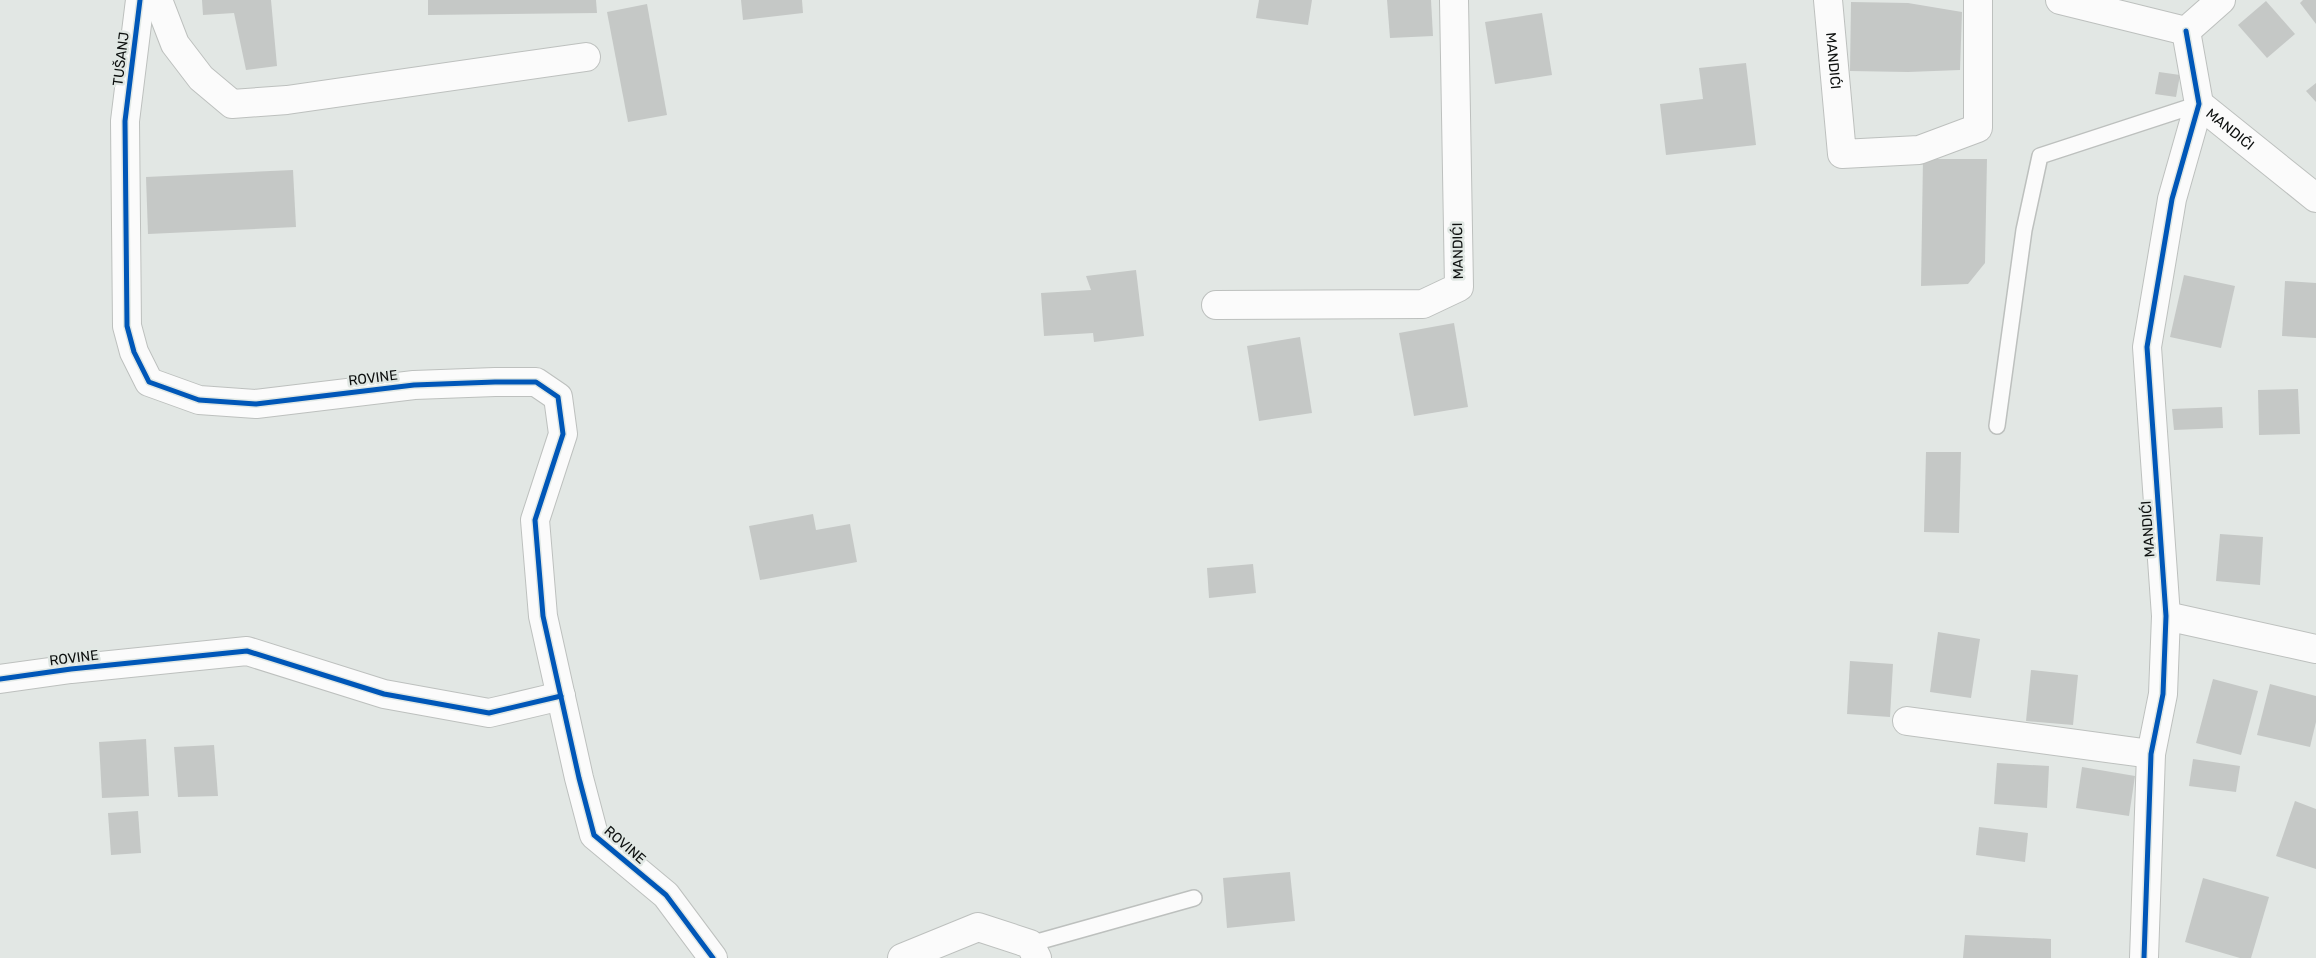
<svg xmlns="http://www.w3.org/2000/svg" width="2316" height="958" viewBox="0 0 2316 958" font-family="Rubik,sans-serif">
	<rect width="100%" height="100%" fill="#e2e7e4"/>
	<g fill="#c5c8c6">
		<path d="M202 0H271L277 66 246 70 234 13 203 15Z"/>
		<path d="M428 0H596L597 13 428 15Z"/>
		<path d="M741 0H802L803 13 743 20Z"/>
		<path d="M1259 0H1312L1308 25 1256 18Z"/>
		<path d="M1387 0H1431L1433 36 1390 38Z"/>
		<path d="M2303 0H2316V24L2300 3Z"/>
		<path d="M2266 1 2295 34 2267 58 2238 25Z"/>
		<path d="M1851 2 1908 3 1962 12 1960 70 1908 72 1850 71Z"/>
		<path d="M647 4 667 115 628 122 607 12Z"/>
		<path d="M1542 13 1552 75 1495 84 1485 22Z"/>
		<path d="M1746 63 1756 145 1666 155 1660 104 1703 99 1699 68Z"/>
		<path d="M2159 72 2180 75 2176 97 2155 94Z"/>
		<path d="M2316 83V102L2306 91Z"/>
		<path d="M1923 159H1987L1985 263 1968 284 1921 286Z"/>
		<path d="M293 170 296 227 148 234 146 177Z"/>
		<path d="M1136 270 1144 336 1094 342 1093 333 1044 336 1041 293 1091 290 1086 276Z"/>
		<path d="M2184 275 2235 286 2221 348 2170 337Z"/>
		<path d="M2285 281 2316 283V338L2282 336Z"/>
		<path d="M1454 323 1468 407 1414 416 1399 333Z"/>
		<path d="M1300 337 1312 413 1259 421 1247 346Z"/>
		<path d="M2298 389 2300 434 2259 435 2258 390Z"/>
		<path d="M2222 407 2223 428 2174 430 2172 409Z"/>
		<path d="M1926 452H1961L1959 533 1924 532Z"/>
		<path d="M813 514 816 530 850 524 857 562 760 580 749 526Z"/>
		<path d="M2220 534 2263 537 2260 585 2216 581Z"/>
		<path d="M1253 564 1256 593 1209 598 1207 568Z"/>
		<path d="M1938 632 1980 639 1971 698 1930 692Z"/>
		<path d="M1850 661 1893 664 1890 717 1847 714Z"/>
		<path d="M2031 670 2078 675 2073 725 2026 721Z"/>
		<path d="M2213 679 2258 691 2241 755 2196 743Z"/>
		<path d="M2270 684 2316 696V722L2310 747 2257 735Z"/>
		<path d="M146 739 149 796 102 798 99 742Z"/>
		<path d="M214 745 218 796 178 797 174 747Z"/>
		<path d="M2193 759 2240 766 2236 792 2189 786Z"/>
		<path d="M1997 763 2049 766 2047 808 1994 804Z"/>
		<path d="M2082 767 2135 776 2129 816 2076 808Z"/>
		<path d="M2295 801 2316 809V869L2276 856Z"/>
		<path d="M138 811 141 853 111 855 108 813Z"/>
		<path d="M1979 827 2028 833 2025 862 1976 855Z"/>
		<path d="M1290 872 1295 921 1227 928 1223 878Z"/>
		<path d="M2203 878 2269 897 2251 958H2240L2185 942Z"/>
		<path d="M1965 935 2051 939V958H1963Z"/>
	</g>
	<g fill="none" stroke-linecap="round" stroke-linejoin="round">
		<defs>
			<g id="lane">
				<path d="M1997 426 2024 230 2040 156 2199 104"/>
				<path d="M1030 944 1194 898"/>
			</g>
			<g id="street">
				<path d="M140 0 125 121 127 326 134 352 149 382 199 400 256 404 414 385 495 382H536L558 397 563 434 535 520 543 616 579 778 594 835 666 895 713 958"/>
				<path d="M158 0 175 44 201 78 232 104 287 100 586 57"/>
				<path id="s1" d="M1828 0 1842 154 1919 150 1978 128V0"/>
				<path id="s2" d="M2199 104 2316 198"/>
				<path d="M1216 305 1423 304 1459 287 1454 0"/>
				<path d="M2166 616 2316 649"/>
				<path d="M0 679 71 669 247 651 384 694 489 713 561 696"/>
				<path d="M1907 721 2151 754"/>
				<path d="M902 958 978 927 1030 944 1037 958"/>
				<path d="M2144 958 2151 754 2163 694 2166 616 2147 347 2172 199 2199 104 2186 31"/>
			</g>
			<path id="secondary" d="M2060 0 2186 31 2221 0"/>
		</defs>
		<use href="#lane" stroke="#bdc0be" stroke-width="18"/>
		<use href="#street" stroke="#bdc0be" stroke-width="30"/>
		<use href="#secondary" stroke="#bdc0be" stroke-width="30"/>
		<use href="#lane" stroke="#fbfbfb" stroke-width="15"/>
		<use href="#street" stroke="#fbfbfb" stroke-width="28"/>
		<use href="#secondary" stroke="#fbfbfb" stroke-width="28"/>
		<defs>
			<g id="cycleway">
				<path d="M140 0 125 121 127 326 134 352 149 382 199 400 256 404 414 385 495 382H536L558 397 563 434 535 520 543 616 579 778 594 835 666 895 713 958"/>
				<path d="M0 679 71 669 247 651 384 694 489 713 561 696"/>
				<path d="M2144 958 2151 754 2163 694 2166 616 2147 347 2172 199 2199 104 2186 31"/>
			</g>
		</defs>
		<use href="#cycleway" stroke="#e1e8e4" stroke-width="8"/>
		<use href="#cycleway" stroke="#0057b8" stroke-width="5"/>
	</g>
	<g text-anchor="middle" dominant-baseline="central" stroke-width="5" stroke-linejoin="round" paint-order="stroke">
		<g font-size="14" fill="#0d100f" stroke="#e1e8e4">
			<text transform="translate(121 59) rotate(-83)">TUŠANJ</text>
			<text stroke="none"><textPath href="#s1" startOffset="61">MANDIĆI</textPath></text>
			<text stroke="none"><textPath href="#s2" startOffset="40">MANDIĆI</textPath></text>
			<text transform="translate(1458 251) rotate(-91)">MANDIĆI</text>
			<text transform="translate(373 378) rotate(-7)">ROVINE</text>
			<text transform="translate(2148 529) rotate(-94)">MANDIĆI</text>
			<text transform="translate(74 658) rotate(-7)">ROVINE</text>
			<text transform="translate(625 845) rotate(41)">ROVINE</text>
		</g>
	</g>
</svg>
